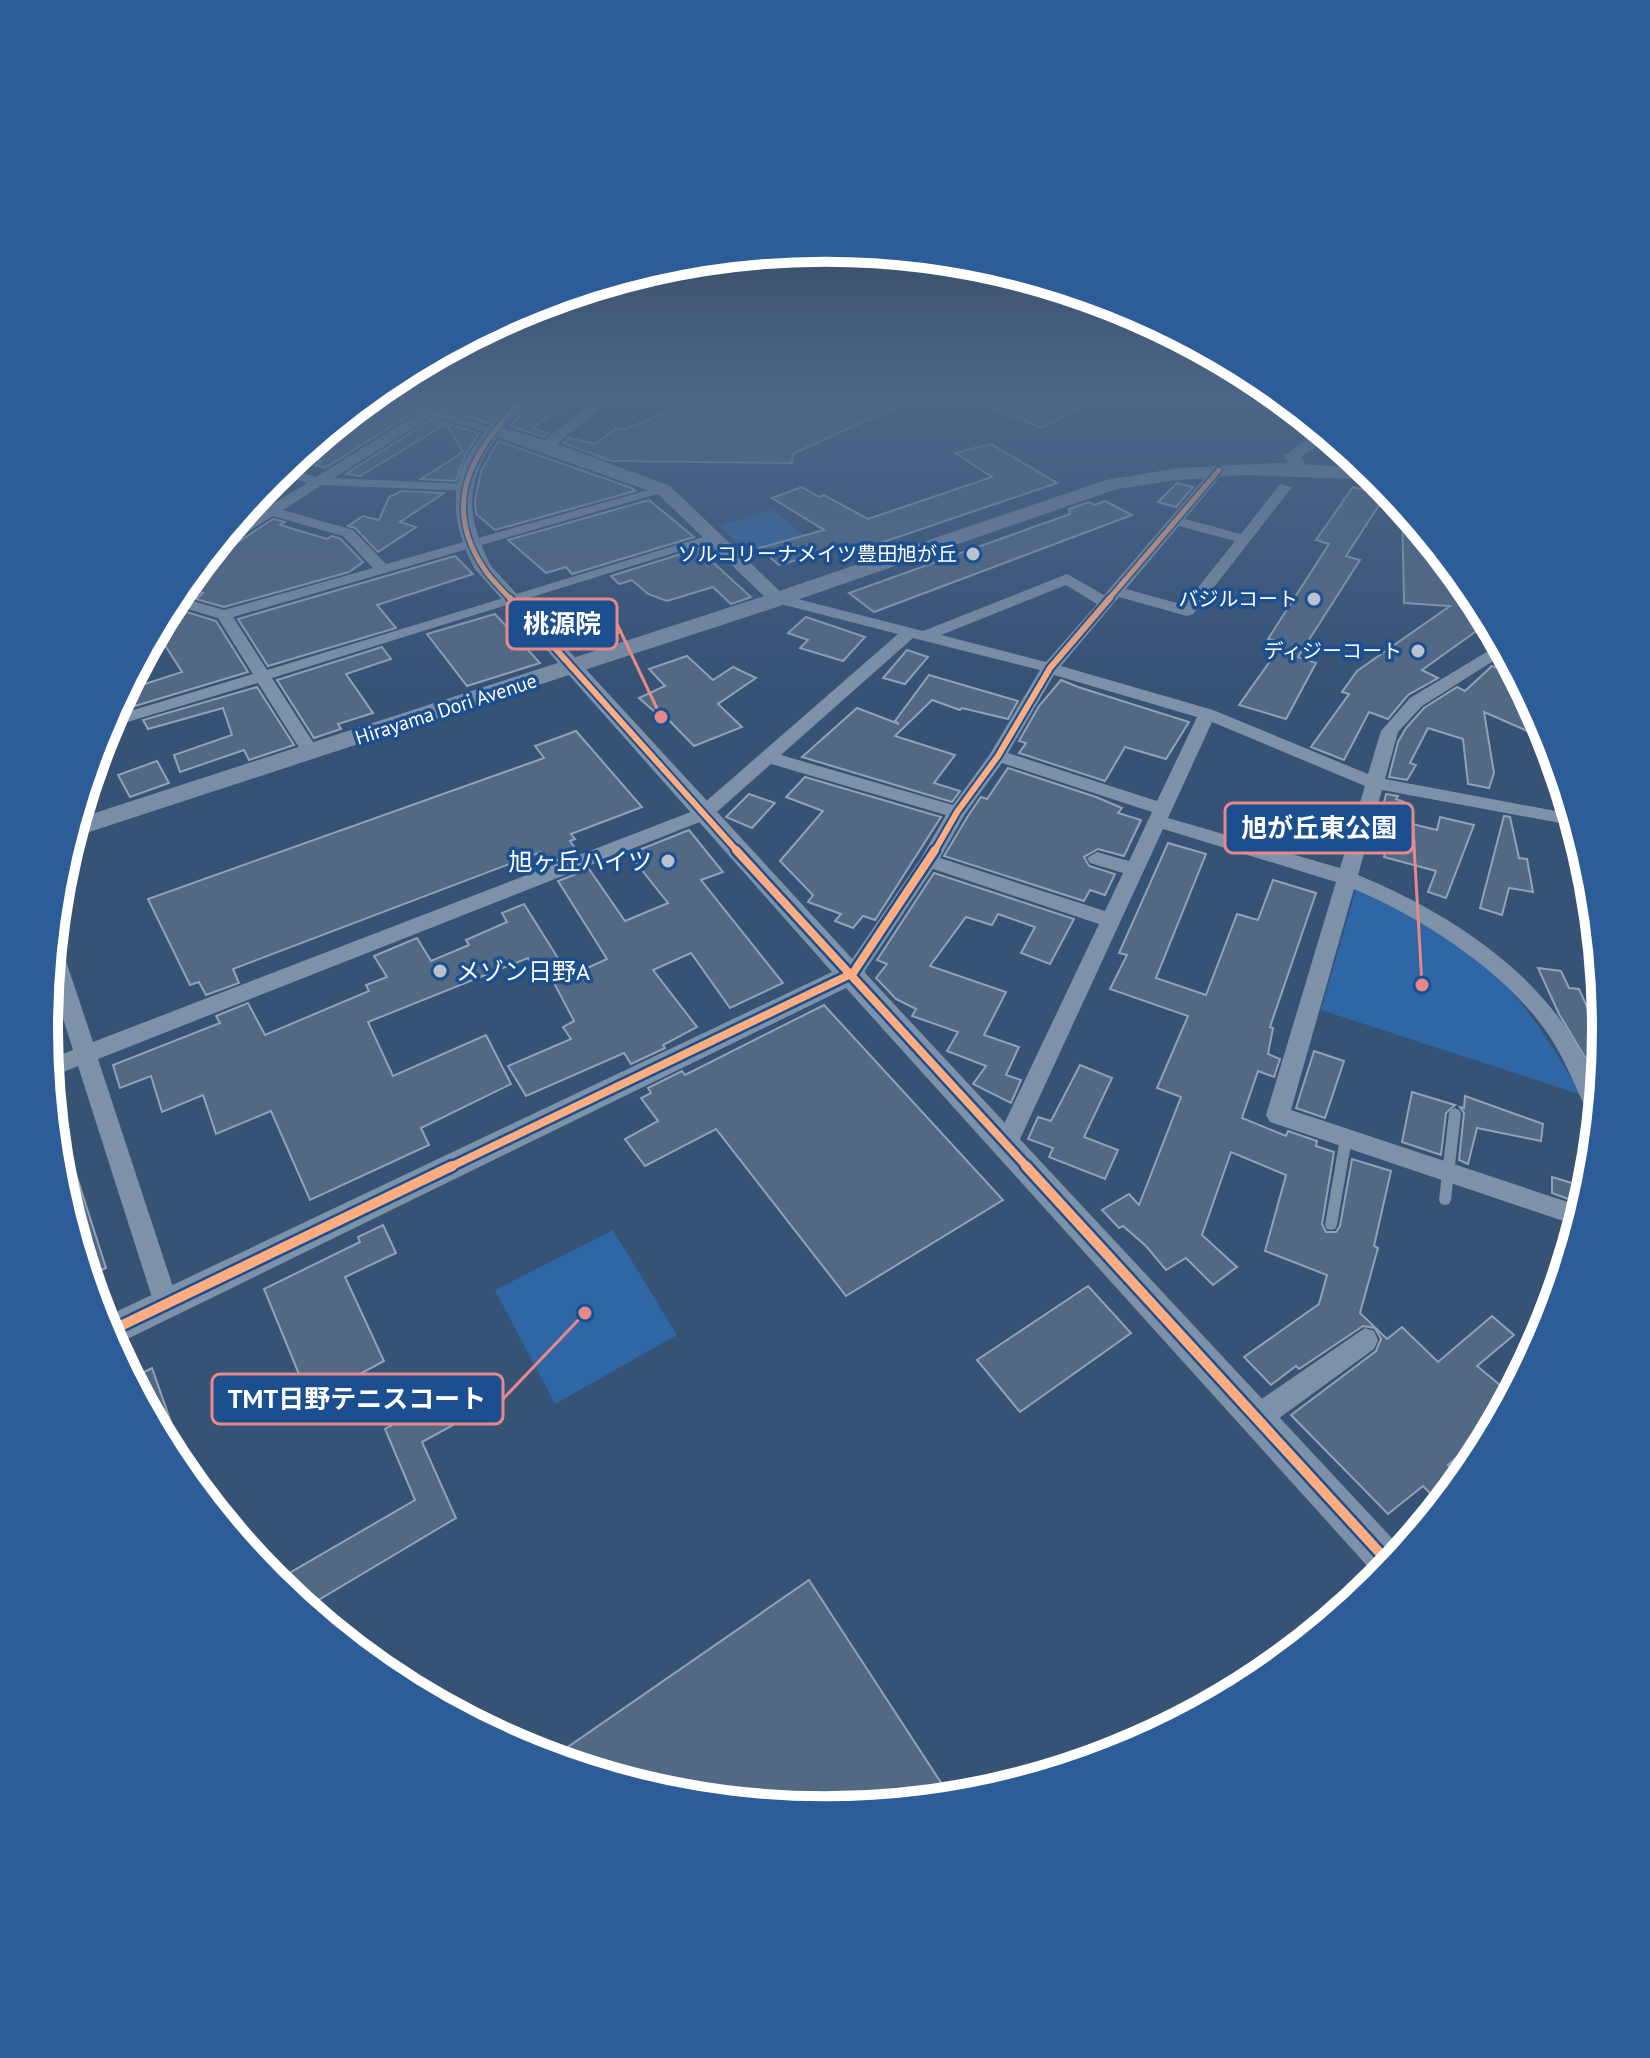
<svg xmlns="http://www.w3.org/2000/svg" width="1650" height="2058" viewBox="0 0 1650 2058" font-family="'PT Sans','Noto Sans JP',sans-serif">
	<rect width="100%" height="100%" fill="#365274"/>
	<g fill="#2f66a5">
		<path d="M773 510 803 535 746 551 719 525Z"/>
		<path d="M1356 889C1402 909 1450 932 1488 967 1527 1003 1554 1050 1582 1095L1321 1010Z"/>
		<path d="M613 1230 677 1335 555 1404 495 1290Z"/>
	</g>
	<g fill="#526984" stroke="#92a2b6" stroke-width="2">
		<path d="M424 397H512L488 423 417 401Z"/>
		<path d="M536 397H578L532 428 549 433 544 437 510 426Z"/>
		<path d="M703 397H867L893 408 793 454 792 463 611 461 563 443 569 438 595 444 616 428 623 430Z"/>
		<path d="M966 397H1103L1042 428Z"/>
		<path d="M389 405 413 413 325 468 315 465 322 461 298 456 331 429 343 432Z"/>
		<path d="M432 419 479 433 466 454 456 481 421 479 463 452 446 424 360 476 346 474Z"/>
		<path d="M498 441 632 488 635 491 495 530 476 514 475 500 481 471Z"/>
		<path d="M991 444 1057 483 851 553 843 547 779 565 759 548 824 530 772 498 802 487 819 497 824 495 868 519 992 477 955 453Z"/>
		<path d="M1177 483 1193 487 1176 507 1158 502Z"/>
		<path d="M1353 487 1385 496 1346 556 1360 560 1298 657 1316 663 1286 719 1239 705 1283 643 1268 639 1329 544 1316 540Z"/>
		<path d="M402 491 444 493 400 522 416 527 378 552 355 528 348 526 363 516 379 520 389 497Z"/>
		<path d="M649 500 694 537 572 574 566 567 546 573 508 540Z"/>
		<path d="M1105 501 1132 515 874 612 849 593 1070 514 1069 509 1089 502 1094 505Z"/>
		<path d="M1402 506 1475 595 1489 622 1422 670 1438 678 1408 695 1388 719 1369 712 1344 760 1311 747 1349 694 1342 692 1357 671 1450 606 1404 603Z"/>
		<path d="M273 519 285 522 280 525 327 539 332 536 341 539 363 562 349 572 224 607 196 599 203 593 187 588 196 583 191 576 211 552H223Z"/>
		<path d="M706 546 717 555 708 558 751 597 731 604 713 587 667 601 648 594 632 580 619 584 611 576Z"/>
		<path d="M455 556 473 574 377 605 396 628 268 666 238 619Z"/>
		<path d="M180 610 216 621 248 672 135 706 126 690 182 672 156 631 160 625Z"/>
		<path d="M596 610 621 632 600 640 576 616Z"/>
		<path d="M495 614 540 663 467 686 427 634Z"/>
		<path d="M806 617 865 637 843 661 800 648 808 640 788 633Z"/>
		<path d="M382 647 391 659 346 674 373 713 338 724 341 729 314 738 277 680Z"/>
		<path d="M907 650 928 657 905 684 883 678Z"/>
		<path d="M687 656 713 680 733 667 756 678 718 704 742 727 694 746 660 711 656 713 639 698 665 686 649 669Z"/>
		<path d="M1492 666 1517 675 1550 741 1484 712 1494 773 1489 788 1468 784 1463 739 1428 728 1410 763 1416 765 1407 780 1389 777 1398 742 1406 728 1424 708 1457 687 1465 691Z"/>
		<path d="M929 675 1018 701 1008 719 962 708 960 710 932 700 895 736 955 755 934 783 960 791 952 802 802 757 857 708 899 724 895 721Z"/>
		<path d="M1061 680 1078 687 1189 722 1166 759 1125 747 1105 781 1019 753 1026 743 1019 741 1039 706Z"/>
		<path d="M257 687 294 745 249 760 244 750 180 772 174 755 232 735 223 708 148 729 143 720Z"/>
		<path d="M576 731 642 807 571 834 575 839 570 841 578 852 548 864 541 852 233 969 239 983 206 995 199 982 190 985 148 899 544 758 535 746Z"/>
		<path d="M157 761 169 783 130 797 118 775Z"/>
		<path d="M1008 768 1096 797 1122 808 1118 813 1141 820 1124 856 1098 849 1084 857 1089 866 1115 874 1105 895 1090 890 1084 901 944 856 968 816 981 797 987 799Z"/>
		<path d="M805 777 941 817 875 920 863 916 853 928 835 921 841 914 808 902 813 895 780 861 823 811 786 797Z"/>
		<path d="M749 794 775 803 752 828 726 817Z"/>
		<path d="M1386 794 1398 796 1396 799 1404 802 1400 821 1437 830 1440 817 1474 825 1446 898 1428 892 1436 871 1384 857 1390 836 1377 833Z"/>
		<path d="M1504 816 1510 817 1519 858 1527 859 1533 892 1509 888 1502 915 1480 908Z"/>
		<path d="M689 830 723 872 701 880 783 983 730 1008 691 953 653 970 697 1027 663 1045 665 1048 631 1064 624 1053 526 1096 508 1066 571 1039 563 1027 574 1021 554 983 607 959 558 881 589 869 625 921 668 903 629 854Z"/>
		<path d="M1168 843 1206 854 1156 978 1206 995 1237 914 1258 920 1273 880 1316 893 1270 1027 1273 1028 1268 1054 1280 1059 1274 1077 1258 1071 1242 1118 1286 1136 1288 1131 1317 1141 1316 1146 1334 1152 1322 1224 1326 1232H1336L1340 1226 1352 1159 1391 1171 1374 1246 1378 1248 1360 1313 1387 1339 1402 1327 1438 1362 1492 1316 1514 1335 1477 1366 1511 1394 1497 1421 1448 1465 1461 1479 1441 1504 1423 1486 1388 1514 1291 1415 1376 1351 1381 1339 1375 1328 1363 1326 1299 1369 1296 1366 1271 1385 1244 1357 1319 1304 1327 1275 1265 1251 1286 1175 1231 1152 1202 1235 1237 1267 1213 1285 1186 1258 1166 1270 1146 1246 1123 1226 1119 1228 1102 1210 1129 1194 1139 1205 1181 1097 1157 1088 1188 1016 1110 989 1127 955 1119 953Z"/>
		<path d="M934 873 1074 919 1050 964 1021 953 1035 927 998 914 992 925 966 917 930 966 1006 992 984 1035 1019 1047 1006 1075 1021 1080 1011 1103 973 1084 986 1066 947 1051 958 1032 912 1016 916 1009 896 999 876 978 887 964 877 960Z"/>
		<path d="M524 904 561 963 537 973 528 958 368 1022 393 1076 486 1035 511 1084 421 1128 429 1145 310 1200 271 1111 216 1134 203 1095 162 1112 151 1076 120 1088 113 1065 220 1023 216 1016 248 1003 265 1035 369 991 366 985 387 977 374 956 417 938 431 961 469 945 466 940 507 922 502 913Z"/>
		<path d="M1538 968 1561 971 1569 988 1579 989 1597 1029H1592L1604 1054 1601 1084 1559 1014Z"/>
		<path d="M824 1005 1003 1200 846 1296 716 1129 645 1166 625 1139 658 1121 641 1098 651 1093 648 1088 682 1071 685 1075Z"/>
		<path d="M1314 1051 1344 1061 1325 1118 1296 1108Z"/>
		<path d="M1080 1065 1112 1078 1084 1137 1118 1150 1105 1179 1049 1157 1053 1148 1028 1139 1038 1117 1051 1121Z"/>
		<path d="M1412 1092 1455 1105 1446 1113 1441 1155 1402 1142Z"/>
		<path d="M1465 1096 1543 1124 1541 1141 1477 1128 1468 1164 1459 1160 1464 1113 1460 1107 1464 1108Z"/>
		<path d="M76 1174 106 1268 88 1276 59 1181Z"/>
		<path d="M1552 1177 1582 1186V1204L1552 1193Z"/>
		<path d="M383 1225 396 1253 345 1277 384 1361 310 1401 264 1289 360 1242 358 1237Z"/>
		<path d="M1088 1286 1131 1333 1020 1412 977 1360Z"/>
		<path d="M152 1368 180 1448 170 1452 131 1379Z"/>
		<path d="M443 1404 453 1425 422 1442 456 1518 305 1608 274 1582 415 1500 385 1429 410 1415 413 1420Z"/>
		<path d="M809 1580 951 1798 825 1810 672 1795 552 1758Z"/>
	</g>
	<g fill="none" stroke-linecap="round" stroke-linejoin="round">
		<g fill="#7d92a8" fill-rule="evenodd">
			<path d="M1455 1108 1459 1110 1461 1113 1451 1200 1449 1204 1445 1205 1441 1204 1439 1200 1449 1113 1451 1110Z"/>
			<path d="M1346 1133 1350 1135 1352 1138 1337 1225 1335 1229 1331 1230 1327 1229 1325 1225 1340 1138 1342 1135Z"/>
		</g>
		<g fill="#7d92a8" fill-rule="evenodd">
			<path d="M376 397H396L498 430 492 434 432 416 334 478 465 484 472 488 470 491 322 485 283 510 353 530 386 564 659 487 671 490 233 617 267 670 710 535 715 534 722 538 272 678 320 753 317 757H305L258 683 104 729 110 717 253 674 218 618 171 604 175 596 224 610 373 568 343 536 273 516 221 549 213 550 226 533 307 483 277 473 284 467 316 477 420 412Z"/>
			<path d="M600 397H614L551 449H541V443Z"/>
			<path d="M1214 467 1226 470 1185 519 1241 534 1280 484 1292 487 1193 614 1187 616 1119 597 1061 666 1213 710 1368 774 1381 731 1410 698 1500 644 1506 653 1422 706 1398 732 1385 779 1572 814 1576 826 1382 790 1358 875C1445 911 1538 969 1583 1056 1588 1066 1596 1078 1599 1089 1601 1097 1598 1110 1597 1119L1590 1117C1577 1091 1567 1064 1552 1040 1511 975 1423 918 1354 889L1291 1110 1583 1207 1578 1226 1270 1122 1266 1115 1336 882 1163 829 1015 1150 1007 1153 999 1150 995 1143 1099 924 933 869 860 978H846L842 973 846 968 921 858 946 815 771 764 710 818 98 1059 179 1305 175 1313 166 1317 157 1313 78 1066 49 1078 47 1060 73 1050 49 974 53 942 59 944 62 949 93 1042 696 810 898 634 773 602V596L778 594 923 631 1067 574 1104 595ZM1179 526 1235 541 1184 605 1126 589ZM1066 585 1097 604 1046 662 941 635ZM913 638 1040 670 990 754 953 805 781 755ZM1054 675 1197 717 1157 801 1008 753ZM1212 722 1365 786 1340 868 1168 818ZM1002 763 1152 812 1129 861 1097 852 1087 858 1090 863 1123 873 1105 911 940 858 965 814Z"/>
			<path d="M1365 1328 1374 1331 1378 1340 1374 1349 1267 1427 1257 1431 1247 1427 1243 1418 1247 1409Z"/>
		</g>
		<g fill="#7d92a8" fill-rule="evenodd">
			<path d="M516 397H533L504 428 552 442 670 486 788 599 778 605 771 603 658 494 497 437C464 483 466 517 491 566L857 964 863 966 866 974 1403 1550 1379 1579 846 988 113 1346 101 1319 832 972 474 568C436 492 461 452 516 397Z"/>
			<path d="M1319 431 1330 438 1301 457 1307 468 1304 472H1292L1284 456Z"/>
		</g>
		<path fill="#798da4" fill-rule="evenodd" d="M1277 463 1367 468 1380 480 1244 475 1178 480 1117 489 771 609 71 838 76 819 755 599 1106 480 1178 468Z"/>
		<defs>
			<g id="cycleway-far4">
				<path d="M511 600C502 589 490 579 483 567 439 500 476 446 525 397"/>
				<path d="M1108 600 1219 470"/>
			</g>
			<g id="cycleway-far3">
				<path d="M510 598 738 852"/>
				<path d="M934 852 957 812 998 756 1050 668 1110 598"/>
			</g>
			<g id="cycleway-far2">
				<path d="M736 850 1028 1168"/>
				<path d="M448 1168 853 973 935 850"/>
			</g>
			<g id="cycleway-far1">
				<path d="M1026 1166 1390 1564"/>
				<path d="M106 1333 452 1166"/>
			</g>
			<path id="cycleway" d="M1388 1562 1391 1565"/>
		</defs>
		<use href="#cycleway-far4" stroke="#1b4f8f" stroke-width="8"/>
		<use href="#cycleway-far3" stroke="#1b4f8f" stroke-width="10"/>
		<use href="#cycleway-far2" stroke="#1b4f8f" stroke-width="13"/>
		<use href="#cycleway-far1" stroke="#1b4f8f" stroke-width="15"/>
		<use href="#cycleway" stroke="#1b4f8f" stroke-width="17"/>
		<use href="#cycleway-far4" stroke="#ffac80" stroke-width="5"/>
		<use href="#cycleway-far3" stroke="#ffac80" stroke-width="6"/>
		<use href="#cycleway-far2" stroke="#ffac80" stroke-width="8"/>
		<use href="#cycleway-far1" stroke="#ffac80" stroke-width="10"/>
		<use href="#cycleway" stroke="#ffac80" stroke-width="12"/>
	</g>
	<linearGradient id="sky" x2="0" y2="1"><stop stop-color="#1e2d40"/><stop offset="0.58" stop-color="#4c6688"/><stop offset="1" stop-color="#4c6688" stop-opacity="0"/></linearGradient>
	<rect width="1650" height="685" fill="url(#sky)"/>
	<g fill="#b9c2ce" stroke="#1b4f8f" stroke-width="3">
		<circle cx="973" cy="554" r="8"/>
		<circle cx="1314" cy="599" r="8"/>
		<circle cx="1418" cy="651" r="8"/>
		<circle cx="668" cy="861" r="8"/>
		<circle cx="440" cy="971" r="8"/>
	</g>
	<g text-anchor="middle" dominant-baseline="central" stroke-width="7" stroke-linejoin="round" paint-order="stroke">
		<g font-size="20" fill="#fff" stroke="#1b4f8f" text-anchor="end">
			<text x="957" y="554">ソルコリーナメイツ豊田旭が丘</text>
			<text x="1298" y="599">バジルコート</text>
			<text x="1402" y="651">ディジーコート</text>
		</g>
		<g font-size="20" fill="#fff" stroke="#1b4f8f">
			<text transform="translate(446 709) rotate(-18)">Hirayama Dori Avenue</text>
		</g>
		<g font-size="24" fill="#fff" stroke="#1b4f8f" text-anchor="end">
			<text x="652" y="861">旭ヶ丘ハイツ</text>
			<text x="456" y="971" text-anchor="start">メゾン日野A</text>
		</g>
	</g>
	<path d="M0 0H1650V2058H0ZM58 1029a767 767 0 1 1 1534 0a767 767 0 1 1-1534 0Z" fill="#2d5d98" fill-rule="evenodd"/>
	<path fill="none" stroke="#fff" stroke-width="10" d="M58 1029a767 767 0 1 1 1534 0a767 767 0 1 1-1534 0Z"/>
	<path fill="none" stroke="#e88989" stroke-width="3" d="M661 717L617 624M1422 985L1413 828M585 1313L503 1399"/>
	<g fill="#e88989" stroke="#1b4f8f" stroke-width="3">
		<circle cx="661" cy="717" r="8"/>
		<circle cx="1422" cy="985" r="8"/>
		<circle cx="585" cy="1313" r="8"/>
	</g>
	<g fill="#1b4f8f" stroke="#e88989" stroke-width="3">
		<rect x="507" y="599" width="110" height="50" rx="8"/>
		<rect x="1225" y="803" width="188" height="50" rx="8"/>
		<rect x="212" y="1374" width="291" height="50" rx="8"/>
	</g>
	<g font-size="26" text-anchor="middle" font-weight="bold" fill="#fff">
		<text x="562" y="633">桃源院</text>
		<text x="1319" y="837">旭が丘東公園</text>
		<text x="357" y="1408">TMT日野テニスコート</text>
	</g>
</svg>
